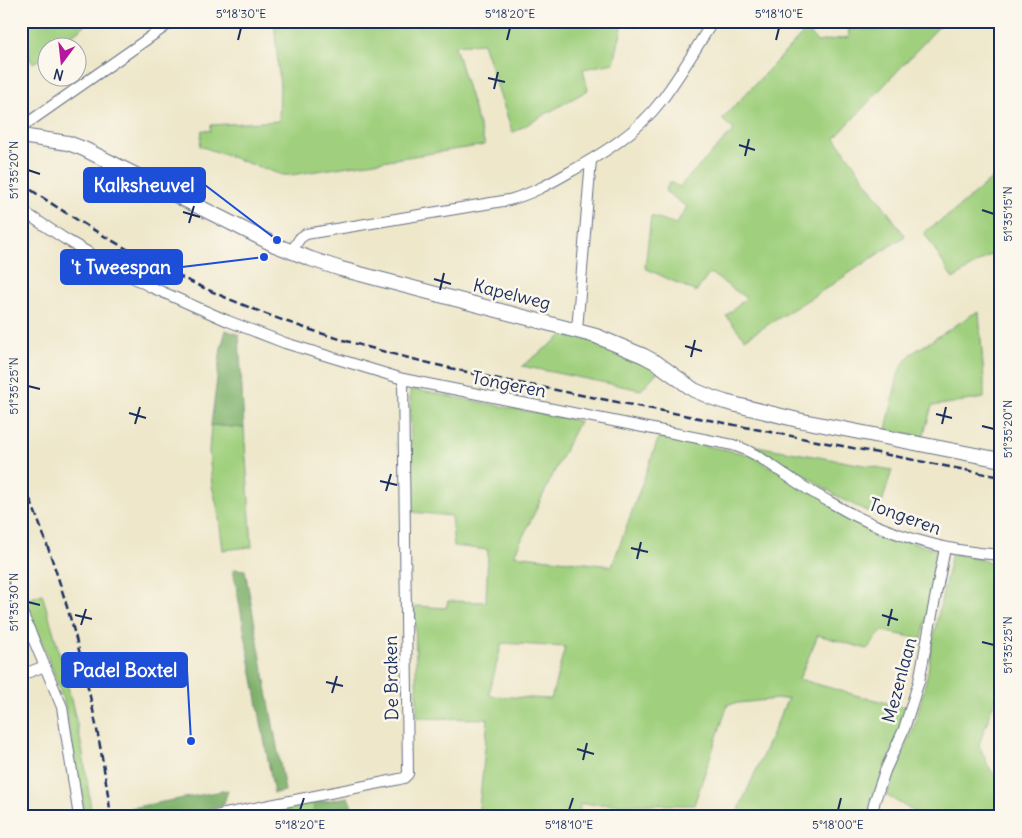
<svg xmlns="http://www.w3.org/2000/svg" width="1022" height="838" viewBox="0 0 1022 838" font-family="Delius,sans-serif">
	<rect width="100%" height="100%" fill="#fbf7ec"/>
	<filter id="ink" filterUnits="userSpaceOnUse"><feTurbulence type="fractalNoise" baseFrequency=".02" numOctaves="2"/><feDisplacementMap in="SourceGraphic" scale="10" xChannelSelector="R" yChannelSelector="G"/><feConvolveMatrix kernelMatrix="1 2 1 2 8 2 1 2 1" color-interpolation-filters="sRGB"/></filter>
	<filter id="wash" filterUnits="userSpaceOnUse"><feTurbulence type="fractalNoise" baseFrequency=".0096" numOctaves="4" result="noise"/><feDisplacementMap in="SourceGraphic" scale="20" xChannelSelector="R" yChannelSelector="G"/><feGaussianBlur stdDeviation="1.12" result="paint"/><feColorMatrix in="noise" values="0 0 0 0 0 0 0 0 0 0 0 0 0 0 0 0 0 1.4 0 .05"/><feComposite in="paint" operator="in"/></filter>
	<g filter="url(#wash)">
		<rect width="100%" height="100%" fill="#eee7ca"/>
		<g fill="#a0d07e" stroke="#5e806e" fill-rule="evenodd">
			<path d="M21 21H90L57 47 48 48 47 56 44 59 42 58 33 63 21 47Z"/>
			<path d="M274 21H638L636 26 623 23 614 63 583 69 588 90 514 132 512 131 483 43 456 45 455 47 485 145 291 175H282L200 146 202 130 210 131 211 125 279 121 280 87Z"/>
			<path d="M848 21H944L835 138 905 236 830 286 745 339 726 316 746 298 710 273 696 292 645 268 651 216 676 224 687 207 665 191 670 182 679 187 734 130 722 119 807 29 817 42 849 37Z"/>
			<path d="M1001 171V248L953 279 924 232 952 213Z"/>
			<path d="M979 312 984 379V398L932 406 923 437 886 430 898 375 902 365 911 354 973 314Z"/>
			<path d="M566 333 601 343 659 370 641 390 522 366Z"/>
			<path d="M411 389 579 421 514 555 612 566 659 437 748 454 899 538 939 551V556L922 639 882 631 867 649 818 635 799 679 855 695 908 708 867 817H752L739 813 740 807 788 698 728 704 694 805 580 804 579 817H478L488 719 417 718 415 606 446 608 448 601 486 602 488 550 454 546 451 516 412 512 410 393ZM502 643 565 647 551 699 493 696 489 694Z"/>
			<path d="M211 425 244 428 252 547H250L223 550 218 510 212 486 209 451Z"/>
			<path d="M751 445 892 470 878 516 843 500 800 472Z"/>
			<path d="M952 553 990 562 1001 563V683L979 745 989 767 1001 785V817H923L886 795 907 744 916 720 928 672 932 643Z"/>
			<path d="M42 594C58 644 71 696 82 748 86 771 89 794 92 817H88L85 813 65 706C54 670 39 636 24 601Z"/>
			<path d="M314 803V817H251V815Z"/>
		</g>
		<g fill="#80b26d" stroke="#4e7066">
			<path d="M226 330 239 335 244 428 211 425 221 348Z"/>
			<path d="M233 569 245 570 285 791 274 793Z"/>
			<path d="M228 790 223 806 164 817H132L130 808Z"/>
			<path d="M348 797 352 807H342L325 811 326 817H314V803Z"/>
		</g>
	</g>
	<g filter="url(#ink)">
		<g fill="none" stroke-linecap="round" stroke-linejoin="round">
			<defs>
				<g id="minor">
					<path d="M21 133 26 124 173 21"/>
					<path d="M21 210 65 239 115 268 151 287 228 321 285 343 403 379 733 445C753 451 768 463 786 475 799 484 813 493 828 501 880 532 940 551 1001 555"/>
					<path d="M291 252 300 238 306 234 509 200C531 194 549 184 568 173 602 154 637 133 661 101 680 76 696 48 713 21"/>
					<path d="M577 330 591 160"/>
					<path d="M21 610 62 707 79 817"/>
					<path d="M21 675 45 666"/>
					<path d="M210 817 395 780 404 778 408 774 403 379"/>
					<path d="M871 817 875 800 885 771 904 729 919 681 945 548"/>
				</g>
				<path id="major" d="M21 136 68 143 84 149 275 245 311 259 341 269 596 336 644 356 657 363 694 390 713 398 725 402 798 420 1001 460"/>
			</defs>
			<use href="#minor" stroke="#656f84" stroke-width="12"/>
			<use href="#major" stroke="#656f84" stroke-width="16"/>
			<use href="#minor" stroke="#fff" stroke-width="10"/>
			<use href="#major" stroke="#fff" stroke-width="14"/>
			<g stroke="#1b2f5e" stroke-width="2.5" stroke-dasharray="8 4" stroke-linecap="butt">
				<path d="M21 183C109 244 204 294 305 328 365 348 427 363 489 377L1001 477"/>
				<path d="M21 477C66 585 96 700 111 817"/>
			</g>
		</g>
	</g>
	<path fill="none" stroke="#1b2f5e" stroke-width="2" d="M238 40 241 28M507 40 510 28M776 40 779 28M488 78 505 82M494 89 498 72M739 145 755 150M745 156 749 139M28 170 40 174M982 210 994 214M183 212 200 217M189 223 194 206M434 279 451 284M440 290 444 273M685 346 702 351M691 357 695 340M28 386 40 389M129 413 146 418M936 414 952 418M135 424 140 407M942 424 946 407M982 426 994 429M380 481 397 485M386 491 391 474M631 548 648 552M637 559 641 542M28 602 40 605M75 615 92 619M882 615 898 620M81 625 86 609M888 626 892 609M982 642 994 645M326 682 343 686M332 693 337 676M577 749 594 754M583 760 587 743M300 810 304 798M569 810 573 798M838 810 841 798"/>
	<g text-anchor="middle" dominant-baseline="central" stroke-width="5" stroke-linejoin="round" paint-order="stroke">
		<g font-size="18" fill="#1b2f5e" stroke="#fbf7ec">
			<text transform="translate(512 294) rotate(14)">Kapelweg</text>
			<text transform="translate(509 384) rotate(11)">Tongeren</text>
			<text transform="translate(905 516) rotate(20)">Tongeren</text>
			<text transform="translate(391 678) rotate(-91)">De Braken</text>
			<text transform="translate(899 680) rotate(-75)">Mezenlaan</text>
		</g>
	</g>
	<path fill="none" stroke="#1d4ed8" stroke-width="2" d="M277 240L205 185M264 257L182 267M191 741L187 670"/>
	<g fill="#1d4ed8" stroke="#fbf7ec" stroke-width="2">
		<circle cx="277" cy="240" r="5"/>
		<circle cx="264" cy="257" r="5"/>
		<circle cx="191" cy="741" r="5"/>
	</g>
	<g fill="#1d4ed8" stroke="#1d4ed8" stroke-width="2">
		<rect x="84" y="168" width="121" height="34" rx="5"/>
		<rect x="61" y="250" width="121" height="34" rx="5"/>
		<rect x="62" y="653" width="125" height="34" rx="5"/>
	</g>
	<g font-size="19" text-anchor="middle" font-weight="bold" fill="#fff">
		<text x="144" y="192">Kalksheuvel</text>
		<text x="121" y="274">'t Tweespan</text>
		<text x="125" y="677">Padel Boxtel</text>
	</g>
	<rect width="1022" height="838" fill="none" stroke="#fbf7ec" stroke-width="55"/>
	<g transform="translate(62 62) rotate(195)"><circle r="24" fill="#fbf7ec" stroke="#a1a7b3"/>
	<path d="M0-4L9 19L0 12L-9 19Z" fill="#b5179e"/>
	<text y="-8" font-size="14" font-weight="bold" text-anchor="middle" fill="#1b2f5e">N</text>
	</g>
	<rect x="28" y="28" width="966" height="782" fill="none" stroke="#1b2f5e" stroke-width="2"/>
	<g font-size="12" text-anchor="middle" fill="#1b2f5e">
		<text x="241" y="18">5°18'30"E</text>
		<text x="510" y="18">5°18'20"E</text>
		<text x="779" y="18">5°18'10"E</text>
		<text transform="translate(14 170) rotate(-90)" y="4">51°35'20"N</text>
		<text transform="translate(1008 214) rotate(-90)" y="4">51°35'15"N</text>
		<text transform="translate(14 386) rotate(-90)" y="4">51°35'25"N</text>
		<text transform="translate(1008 429) rotate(-90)" y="4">51°35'20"N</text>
		<text transform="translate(14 602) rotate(-90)" y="4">51°35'30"N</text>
		<text transform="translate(1008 645) rotate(-90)" y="4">51°35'25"N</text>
		<text x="300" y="829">5°18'20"E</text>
		<text x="569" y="829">5°18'10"E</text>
		<text x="838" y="829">5°18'00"E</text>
	</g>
</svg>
